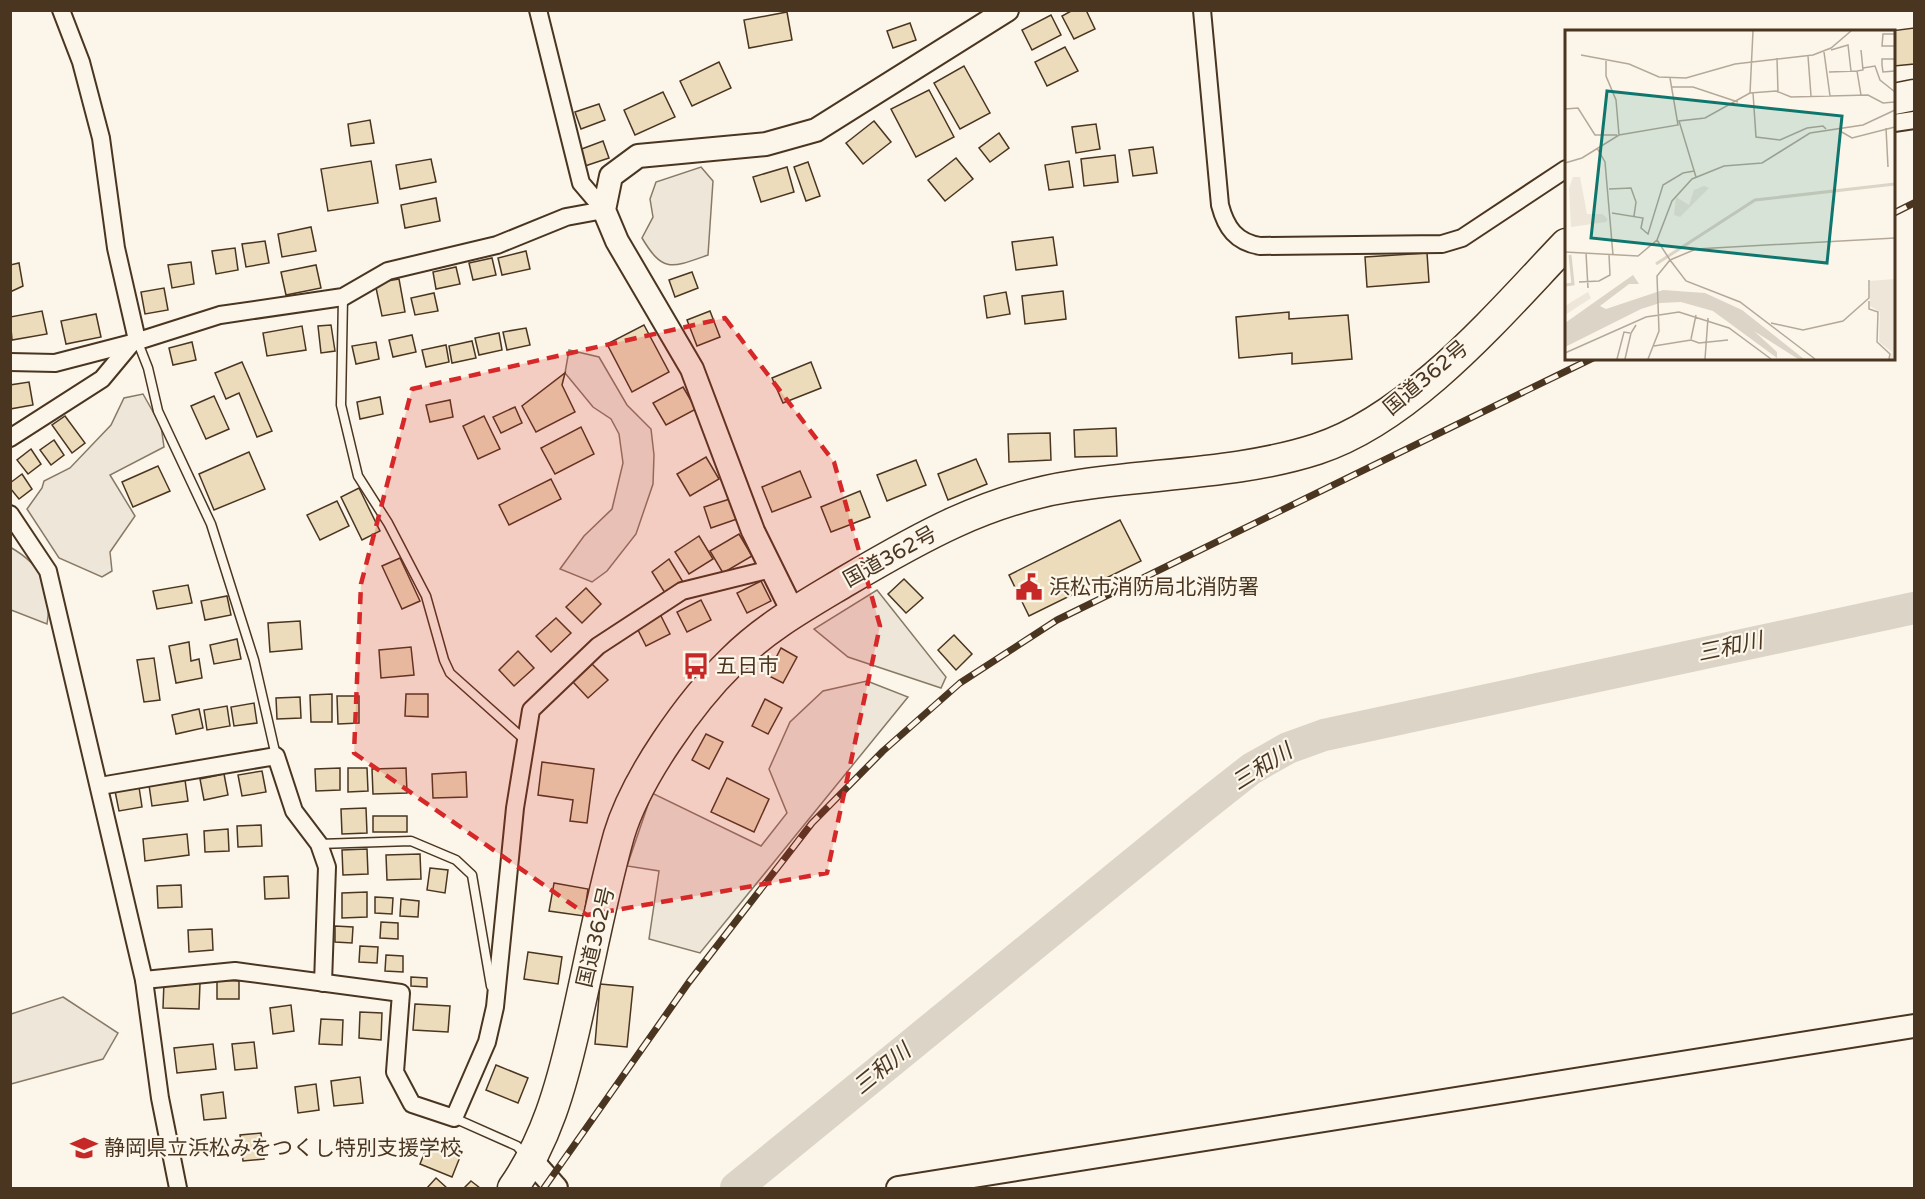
<svg xmlns="http://www.w3.org/2000/svg" width="1925" height="1199" viewBox="0 0 1925 1199" font-family="'Varela Round','Noto Sans JP',sans-serif">
	<rect width="100%" height="100%" fill="#fbf6e9"/>
	<g fill="#ede6d9" stroke="#887966" stroke-width="1.5">
		<path d="M701 167 713 181 708 255C671 268 663 273 642 238L653 217 650 199 656 182Z"/>
		<path d="M569 350 599 357 627 405 651 429 654 455 653 484 636 534 607 571 592 582 560 569 584 536 612 509 623 463 619 434 611 419 593 407 565 373Z"/>
		<path d="M143 394 161 426 164 447 110 475 135 516 110 552 112 571 102 577 59 558 27 509 42 488 44 481 70 468 111 425 124 398Z"/>
		<path d="M10 547C43 566 53 587 47 624L11 610Z"/>
		<path d="M877 590 946 677 941 688 848 657 814 629Z"/>
		<path d="M867 681 908 697 700 953 649 939 659 871 627 866 652 793 761 846 787 813 769 769 790 722 823 691Z"/>
		<path d="M63 997 118 1033 103 1059 11 1084V1014Z"/>
	</g>
	<g fill="none" stroke-linecap="round" stroke-linejoin="round">
		<path stroke="#dcd4c6" stroke-width="32" d="M736 1188 1199 810 1251 769 1288 748 1324 735 1914 608"/>
	</g>
	<g fill="#ecdcbc" stroke="#4a3520" stroke-width="1.5">
		<path d="M1073 10H1086L1095 29 1074 39 1062 16Z"/>
		<path d="M787 12 792 40 749 48 744 20Z"/>
		<path d="M1051 15 1061 35 1032 50 1022 30Z"/>
		<path d="M910 23 916 40 893 48 887 31Z"/>
		<path d="M1914 28V64L1894 66V32H1883Z"/>
		<path d="M1065 47 1078 71 1047 86 1035 62Z"/>
		<path d="M719 62 731 88 692 106 680 81Z"/>
		<path d="M964 66 990 113 960 129 934 83Z"/>
		<path d="M929 90 954 137 916 157 891 109Z"/>
		<path d="M663 92 675 117 635 135 624 110Z"/>
		<path d="M599 104 605 120 581 129 575 112Z"/>
		<path d="M370 120 374 143 351 146 348 124Z"/>
		<path d="M874 121 891 142 863 164 846 143Z"/>
		<path d="M1096 124 1100 149 1076 153 1072 127Z"/>
		<path d="M999 133 1009 148 990 162 979 148Z"/>
		<path d="M603 141 609 158 585 166 579 150Z"/>
		<path d="M1153 147 1157 173 1133 176 1129 150Z"/>
		<path d="M1115 155 1118 182 1084 186 1081 159Z"/>
		<path d="M956 158 973 179 945 201 928 180Z"/>
		<path d="M431 159 436 182 400 189 396 165Z"/>
		<path d="M371 161 378 203 328 211 321 169Z"/>
		<path d="M1069 161 1073 187 1049 190 1045 165Z"/>
		<path d="M808 162 820 196 806 201 794 167Z"/>
		<path d="M787 167 794 192 761 202 753 177Z"/>
		<path d="M436 198 440 221 405 228 401 205Z"/>
		<path d="M311 227 316 251 282 257 278 234Z"/>
		<path d="M1053 237 1057 265 1016 270 1012 242Z"/>
		<path d="M265 241 269 263 246 267 242 244Z"/>
		<path d="M235 248 238 270 216 274 212 251Z"/>
		<path d="M526 251 530 269 502 275 498 258Z"/>
		<path d="M1427 253 1429 282 1367 287 1365 257Z"/>
		<path d="M492 258 496 275 473 280 469 263Z"/>
		<path d="M191 262 194 284 172 288 168 265Z"/>
		<path d="M19 263 23 286 10 292V265Z"/>
		<path d="M316 265 321 288 286 295 281 272Z"/>
		<path d="M456 267 460 284 436 289 433 272Z"/>
		<path d="M692 272 698 288 675 297 669 280Z"/>
		<path d="M399 279 405 312 382 316 375 283Z"/>
		<path d="M164 288 168 310 145 314 141 292Z"/>
		<path d="M1063 291 1066 319 1025 324 1022 296Z"/>
		<path d="M1006 292 1010 314 987 318 984 296Z"/>
		<path d="M434 293 438 311 415 315 411 298Z"/>
		<path d="M42 311 47 334 12 340 10 317Z"/>
		<path d="M710 311 720 337 697 346 687 320Z"/>
		<path d="M1289 312V319L1348 315 1352 359 1292 364V353L1239 358 1236 317Z"/>
		<path d="M96 314 101 337 66 344 61 321Z"/>
		<path d="M331 325 335 351 321 353 318 326Z"/>
		<path d="M644 325 669 372 632 392 607 344Z"/>
		<path d="M302 326 306 350 267 356 263 333Z"/>
		<path d="M526 328 530 345 507 350 503 332Z"/>
		<path d="M499 333 502 350 479 355 475 338Z"/>
		<path d="M412 335 416 352 393 357 389 340Z"/>
		<path d="M472 341 476 358 452 363 449 346Z"/>
		<path d="M192 342 196 360 173 365 169 348Z"/>
		<path d="M376 342 379 359 356 364 352 346Z"/>
		<path d="M446 345 449 362 426 367 422 350Z"/>
		<path d="M242 362 272 431 257 437 239 393 226 399 215 373Z"/>
		<path d="M811 362 821 388 783 403 772 378Z"/>
		<path d="M565 373 562 385 575 412 536 432 522 406Z"/>
		<path d="M29 382 33 405 10 409V385Z"/>
		<path d="M683 387 696 409 666 425 653 403Z"/>
		<path d="M214 396 229 429 206 439 191 406Z"/>
		<path d="M380 397 383 414 360 419 357 402Z"/>
		<path d="M450 400 453 417 430 422 426 405Z"/>
		<path d="M515 407 522 423 501 433 493 417Z"/>
		<path d="M65 416 85 443 72 453 52 425Z"/>
		<path d="M484 416 500 449 478 459 463 426Z"/>
		<path d="M581 427 594 454 555 474 541 448Z"/>
		<path d="M1116 428 1117 456 1075 457 1074 430Z"/>
		<path d="M1050 433 1051 460 1009 462 1008 434Z"/>
		<path d="M54 440 64 455 51 465 40 450Z"/>
		<path d="M31 449 41 464 28 474 17 460Z"/>
		<path d="M249 452 265 489 214 510 199 474Z"/>
		<path d="M706 457 719 479 690 496 677 474Z"/>
		<path d="M976 459 987 484 948 500 938 474Z"/>
		<path d="M916 460 926 485 887 501 877 475Z"/>
		<path d="M158 466 170 491 133 507 122 482Z"/>
		<path d="M800 471 811 497 772 512 762 487Z"/>
		<path d="M22 474 32 489 19 499 10 488V483Z"/>
		<path d="M551 479 561 499 509 525 499 505Z"/>
		<path d="M359 488 380 531 362 540 341 497Z"/>
		<path d="M860 491 870 517 831 532 821 507Z"/>
		<path d="M730 499 737 519 711 528 704 507Z"/>
		<path d="M337 501 349 526 320 540 307 515Z"/>
		<path d="M1120 520 1141 561 1029 616 1009 575Z"/>
		<path d="M739 534 752 556 723 573 710 551Z"/>
		<path d="M699 536 713 559 689 574 675 552Z"/>
		<path d="M400 558 420 601 402 609 382 566Z"/>
		<path d="M669 559 683 582 665 593 652 572Z"/>
		<path d="M904 579 923 598 906 613 888 594Z"/>
		<path d="M761 581 771 601 747 613 737 593Z"/>
		<path d="M188 585 192 603 157 609 153 591Z"/>
		<path d="M586 588 601 604 582 623 566 607Z"/>
		<path d="M227 596 231 615 205 620 201 601Z"/>
		<path d="M701 600 711 620 687 632 677 612Z"/>
		<path d="M660 614 670 634 646 646 636 626Z"/>
		<path d="M556 618 571 633 551 652 536 636Z"/>
		<path d="M300 621 302 649 270 652 268 623Z"/>
		<path d="M954 635 972 654 956 670 938 650Z"/>
		<path d="M237 639 241 659 214 664 210 645Z"/>
		<path d="M189 642 191 661 199 659 202 678 176 683 169 646Z"/>
		<path d="M411 647 414 675 381 678 379 650Z"/>
		<path d="M781 648 797 657 783 683 767 675Z"/>
		<path d="M518 651 534 668 514 686 499 670Z"/>
		<path d="M154 658 160 700 144 702 137 660Z"/>
		<path d="M592 664 608 680 588 698 573 682Z"/>
		<path d="M332 694V722H311L310 695Z"/>
		<path d="M406 694H428V717L405 716Z"/>
		<path d="M337 696H359V723L338 724Z"/>
		<path d="M300 697 301 718 277 719 276 698Z"/>
		<path d="M765 699 782 708 768 734 752 726Z"/>
		<path d="M254 703 257 723 234 726 231 707Z"/>
		<path d="M227 706 230 726 207 730 204 710Z"/>
		<path d="M199 709 203 728 176 734 172 715Z"/>
		<path d="M706 734 723 742 709 769 692 760Z"/>
		<path d="M542 762 594 769 587 823 570 821 573 800 538 795Z"/>
		<path d="M340 768V790L316 791 315 769Z"/>
		<path d="M348 768H367L368 791 348 792Z"/>
		<path d="M406 768 407 793 373 794 372 769Z"/>
		<path d="M262 771 266 792 242 796 238 775Z"/>
		<path d="M466 772 467 797 433 798 432 774Z"/>
		<path d="M224 774 228 795 204 800 200 779Z"/>
		<path d="M727 778 769 799 754 832 711 812Z"/>
		<path d="M185 780 188 801 152 806 149 785Z"/>
		<path d="M139 787 142 807 119 811 115 791Z"/>
		<path d="M366 808 367 833 342 834 341 809Z"/>
		<rect x="373" y="816" width="34" height="16"/>
		<path d="M261 825 262 846 238 847 237 826Z"/>
		<path d="M228 829 229 851 205 852 204 831Z"/>
		<path d="M187 834 189 855 145 861 143 839Z"/>
		<path d="M367 849 368 874 343 875 342 850Z"/>
		<path d="M420 854 421 879 387 880 386 855Z"/>
		<path d="M430 868 448 870 445 893 427 890Z"/>
		<path d="M288 876 289 898 265 899 264 877Z"/>
		<path d="M554 883 588 889 584 916 549 911Z"/>
		<path d="M181 885 182 907 158 908 157 886Z"/>
		<path d="M367 892V917L342 918V893Z"/>
		<path d="M375 897 393 898 392 914 375 913Z"/>
		<path d="M401 899 419 901 418 917 400 916Z"/>
		<path d="M381 922 398 923V939L380 938Z"/>
		<path d="M335 926 353 927 352 943 335 942Z"/>
		<path d="M212 929 213 950 189 952 188 930Z"/>
		<path d="M360 946 378 947 377 963 359 962Z"/>
		<path d="M528 952 562 957 558 984 524 979Z"/>
		<path d="M386 955 403 956V972L385 971Z"/>
		<path d="M411 977 427 978V987L411 986Z"/>
		<path d="M217 980 239 981V999H217Z"/>
		<path d="M164 982 200 983 199 1009 163 1008Z"/>
		<path d="M600 984 633 987 627 1047 595 1044Z"/>
		<path d="M415 1004 450 1006 448 1032 413 1030Z"/>
		<path d="M291 1005 294 1031 273 1034 270 1008Z"/>
		<path d="M360 1012 382 1013 381 1040 359 1038Z"/>
		<path d="M321 1019 343 1020 342 1045 319 1044Z"/>
		<path d="M254 1042 257 1068 235 1070 232 1044Z"/>
		<path d="M213 1044 216 1069 177 1073 174 1048Z"/>
		<path d="M496 1065 528 1078 518 1103 486 1090Z"/>
		<path d="M360 1077 363 1103 334 1106 331 1081Z"/>
		<path d="M316 1084 319 1110 298 1113 295 1087Z"/>
		<path d="M223 1092 226 1118 204 1120 201 1095Z"/>
		<path d="M261 1133 264 1159 243 1161 240 1135Z"/>
		<path d="M430 1139 462 1152 452 1177 420 1164Z"/>
		<path d="M436 1178 447 1188H427Z"/>
		<path d="M471 1181 480 1188H464Z"/>
	</g>
	<g fill="none" stroke-linecap="round" stroke-linejoin="round">
		<defs>
			<g id="lane">
				<path d="M343 297 341 405 358 476 388 523 426 596 444 660 450 673 525 740"/>
				<path d="M137 340 148 368 158 411 211 524 254 660 276 756"/>
				<path d="M319 844 411 841 456 860 472 875 491 986"/>
				<path d="M454 1118 517 1146 525 1155"/>
			</g>
			<g id="street">
				<path d="M61 10 81 62 101 138 116 248 137 340"/>
				<path d="M1202 10 1220 205C1226 228 1236 242 1260 246L1442 244 1462 238 1566 169"/>
				<path d="M1894 123 1914 120"/>
				<path d="M10 362 55 363 132 343 220 315 343 297 388 271 497 245 566 217 604 210 581 183 538 10"/>
				<path d="M10 438 102 379 132 343"/>
				<path d="M10 514 48 571 144 980 160 1098 178 1188"/>
				<path d="M100 786 276 756 294 811 319 844 327 867 323 983"/>
				<path d="M144 980 235 971 401 993 395 1072 412 1104 454 1118 487 1042 495 1007 515 808 531 710 598 646 682 591 771 569"/>
			</g>
			<g id="secondary">
				<path d="M793 612 753 531 692 369 617 241 604 210 611 176 638 156 766 144 816 130 1007 10"/>
				<path d="M532 1161 556 1188"/>
				<path d="M898 1188 1914 1026"/>
			</g>
			<g id="highway">
				<path d="M1894 99 1914 95"/>
				<path d="M513 1188C546 1141 561 1087 574 1031 589 966 601 899 619 835 636 778 690 702 732 661 766 627 806 605 846 581 919 538 987 499 1073 486 1153 473 1240 474 1317 449 1412 418 1499 314 1566 244"/>
			</g>
		</defs>
		<use href="#lane" stroke="#4a3520" stroke-width="11"/>
		<use href="#street" stroke="#4a3520" stroke-width="20"/>
		<use href="#secondary" stroke="#4a3520" stroke-width="26"/>
		<use href="#highway" stroke="#4a3520" stroke-width="33"/>
		<use href="#lane" stroke="#fbf6e9" stroke-width="8"/>
		<use href="#street" stroke="#fbf6e9" stroke-width="16"/>
		<use href="#secondary" stroke="#fbf6e9" stroke-width="22"/>
		<use href="#highway" stroke="#fbf6e9" stroke-width="30"/>
		<defs>
			<g id="rail">
				<path d="M1894 213 1914 203"/>
				<path d="M544 1188 689 982 812 823 883 751 960 683 1057 620 1593 358"/>
			</g>
		</defs>
		<use href="#rail" stroke="#4a3520" stroke-width="7"/>
		<use href="#rail" stroke="#fbf6e9" stroke-width="4.5" stroke-dasharray="14" stroke-linecap="butt"/>
	</g>
	<path fill="#d62828" fill-opacity="0.2" stroke="#d62828" stroke-width="4.5" stroke-dasharray="12 8" stroke-linejoin="round" d="M725 318 834 462 880 626 827 873 587 915 354 753 361 584 412 389Z"/>
	<defs>
		<symbol id="civic-bare" viewBox="-9 -9 18 18"><path d="M-.6-6.5H3V-4.5H.6V-3L4-1V1h2V6H-6V1h2V-1L-.6-3ZM-1.2 2.5V6h2.4V2.5Z" fill="#c62828" stroke="#fbf6e9" stroke-width="2.5" paint-order="stroke"/></symbol>
		<symbol id="bus-bare" viewBox="-9 -9 18 18"><path d="M-5-6H5V4H4V6H2V4H-2V6H-4V4H-5ZM-3.5-4V0h7V-4ZM-3.5 1.2v1.5H-2V1.2ZM2 1.2v1.5H3.5V1.2Z" fill="#c62828" stroke="#fbf6e9" stroke-width="2.5" paint-order="stroke"/></symbol>
		<symbol id="school-bare" viewBox="-9 -9 18 18"><path d="M0-5L7-2L0 1L-7-2ZM-4 1L0 2.5L4 1V4Q0 6-4 4Z" fill="#c62828" stroke="#fbf6e9" stroke-width="2.5" paint-order="stroke"/></symbol>
	</defs>
	<g fill-rule="evenodd">
		<use href="#civic-bare" x="1010" y="568" width="38" height="38"/>
		<use href="#bus-bare" x="677" y="647" width="38" height="38"/>
		<use href="#school-bare" x="65" y="1129" width="38" height="38"/>
	</g>
	<g text-anchor="middle" dominant-baseline="central" stroke-width="4.5" stroke-linejoin="round" paint-order="stroke">
		<g font-size="21" fill="#4a3520" stroke="#fbf6e9">
			<text transform="translate(1426 378) rotate(-40)">国道362号</text>
			<text transform="translate(890 557) rotate(-29)">国道362号</text>
			<text transform="translate(596 937) rotate(-77)">国道362号</text>
		</g>
		<g font-size="21" fill="#4a3520" stroke="#fbf6e9" text-anchor="start">
			<text x="1049" y="587">浜松市消防局北消防署</text>
			<text x="716" y="666">五日市</text>
			<text x="104" y="1148">静岡県立浜松みをつくし特別支援学校</text>
		</g>
		<g font-size="22" font-style="italic" fill="#4a3520" stroke="#fbf6e9">
			<text transform="translate(1730 647) rotate(-12)">三和川</text>
			<text transform="translate(1262 767) rotate(-32)">三和川</text>
			<text transform="translate(882 1069) rotate(-39)">三和川</text>
		</g>
	</g>
	<g transform="translate(1565 30)">
		<rect width="330" height="330" fill="#fbf6e9"/>
		<path d="M8 147H15L22 184H37L43 189 41 192 6 197 4 158ZM139 156 144 158 115 187 109 185 111 167 124 175 129 160ZM330 249V329H325L327 322 314 312 315 282 305 276V251ZM23 262 26 268 0 285V276Z" fill="#ede6d9"/>
		<path d="M68 245 74 254H64L35 276 41 279 98 260 140 263 177 280 239 329H233L189 301 212 322V328L148 281 116 272 95 273 76 279 0 317V293Z" fill="#dcd4c6"/>
		<path fill="none" stroke="#dcd4c6" stroke-width="3" d="M91 234 190 170 330 154M0 255 8 254 5 225"/>
		<path fill="none" stroke="#b4a999" stroke-width="1.5" d="M330 4H318L317 16H330M266 20 283 15 286 41M259 22 265 66M16 25 64 34 94 47 121 48 170 34 248 25 266 18 286 1M243 26 246 66M212 28 213 62M330 29H317V35L318 42 330 41M41 31V46L51 70 54 105M298 38 310 36 315 50 330 62M292 41 298 40 296 20M264 42 292 41 296 65M106 57H128L173 72M185 63 211 61 226 67 303 65 318 73 330 72M188 63 191 107 215 110 242 98 258 96 261 99M0 79 13 78 30 105H52M321 98 323 137M275 101 287 108 330 97M32 118 40 132 48 225M0 133 17 128 54 105 113 95 105 48M131 147 114 91 140 88 185 63 188 1M44 159 66 158 71 172 69 186M47 183 78 188 76 198 83 204 98 155 118 143 129 141M92 210 105 230 131 219 330 208M0 222 73 226 92 210 107 171 127 149 159 136 197 133 245 103 298 95 330 80M21 223 23 258M14 252 34 251 45 245 44 225M304 271V279L313 282 312 312 325 324 324 329M206 293 238 300 278 291 304 268V250M126 309 131 285M89 316 126 310 134 313 163 310M0 323 81 287 114 282 164 298 206 329M52 329 59 302 65 303M60 329 66 303 71 295M83 329 94 301 92 246 105 230 121 251 175 272 250 329M140 329 143 288"/>
		<path fill="#0f766e" fill-opacity="0.15" stroke="#0f766e" stroke-width="3" d="M42 61 277 86 262 233 26 208Z"/>
		<rect width="330" height="330" fill="none" stroke="#4a3520" stroke-width="3"/>
	</g>
	<rect width="1925" height="1199" fill="none" stroke="#4a3520" stroke-width="24"/>
</svg>
